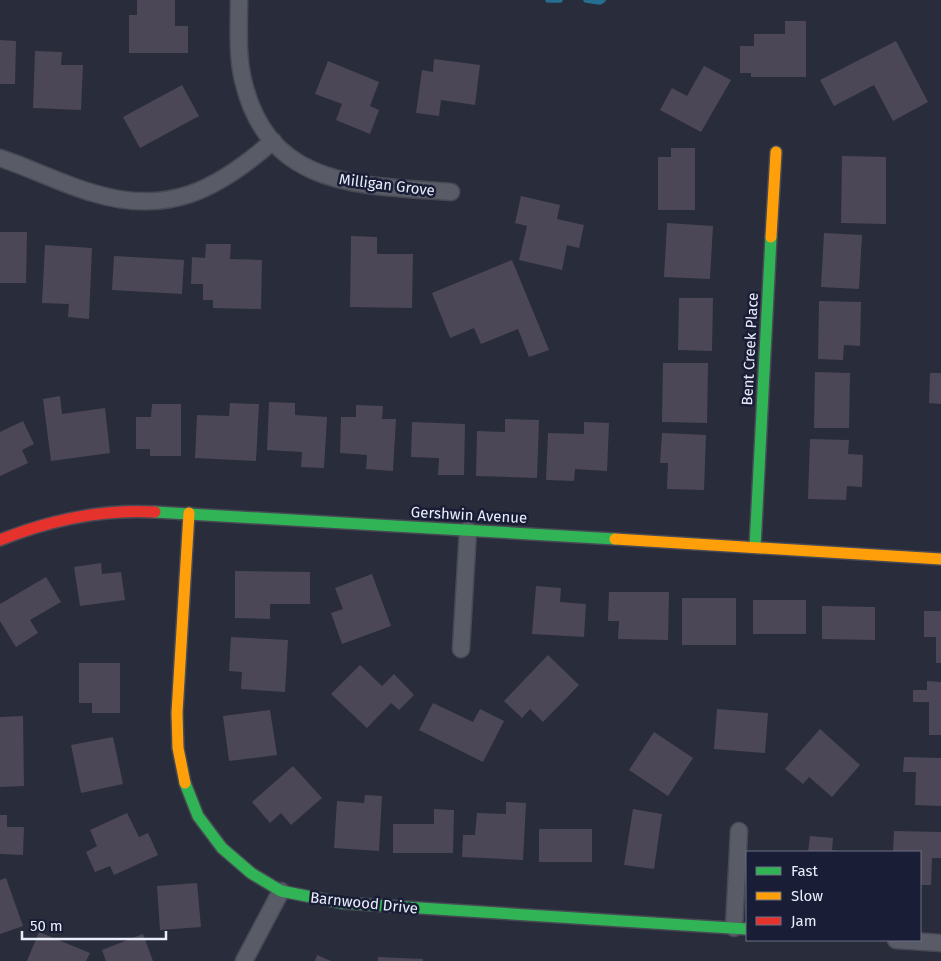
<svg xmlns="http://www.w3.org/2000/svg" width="941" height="961" viewBox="0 0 941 961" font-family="'Fira Sans',sans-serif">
	<rect width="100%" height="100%" fill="#292c3a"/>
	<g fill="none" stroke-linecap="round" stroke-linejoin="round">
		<g stroke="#266e90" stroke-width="5.5">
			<path d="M548 0H560"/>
			<path d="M586 0 600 2 603 0"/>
		</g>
	</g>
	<g fill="#4c4756">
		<path d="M137 0H175V26H188V53H129V15H137Z"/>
		<path d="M785 21H806V77H751V73H740V46H754V34H785Z"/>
		<path d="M0 40 16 41 15 84H0Z"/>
		<path d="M896 41 928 102 893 121 874 85 834 106 820 80Z"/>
		<path d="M35 51 62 52 61 65H83L81 110 33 108Z"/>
		<path d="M434 59 480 65 475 105 441 100 439 116 416 113 422 70 433 72Z"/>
		<path d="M328 61 379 82 370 106 379 110 370 134 336 120 342 104 315 94Z"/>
		<path d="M704 66 731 80 701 132 660 110 672 88 687 96Z"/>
		<path d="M182 85 199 116 140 148 123 117Z"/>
		<path d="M671 148H695V210H658V157H671Z"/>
		<path d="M842 156 886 157V224L841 223Z"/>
		<path d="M521 196 560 205 557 219 584 225 579 248 567 245 562 270 519 260 527 226 515 223Z"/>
		<path d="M667 223 713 226 710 279 664 277Z"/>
		<path d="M0 232H27L26 283H0Z"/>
		<path d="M824 233 862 235 859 289 821 287Z"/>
		<path d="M351 236 377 237V254H413L412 308 350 307Z"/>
		<path d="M206 244H231L230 259 262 260 261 309 213 308V300H203V284H191L192 257 205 258Z"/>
		<path d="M45 245 92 248 89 319 68 317 69 304 42 303Z"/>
		<path d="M114 256 184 260 182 294 112 290Z"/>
		<path d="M512 260 549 350 529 357 518 329 481 344 474 328 450 338 432 293Z"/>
		<path d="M679 298H713L712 351 678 350Z"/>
		<path d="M819 301 861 302 860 346 844 345 843 360 818 359Z"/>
		<path d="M663 363H708L707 423 662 422Z"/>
		<path d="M815 372 850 373 849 428H814Z"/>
		<path d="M930 373H941V404L929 403Z"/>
		<path d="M60 396 62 414 105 408 110 453 51 461 43 399Z"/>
		<path d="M269 402 295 403V415L327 417 324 468 301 467 302 452 267 450Z"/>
		<path d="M230 403 259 404 256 461 195 458 197 415 229 416Z"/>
		<path d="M152 404H181V456H150V449H136V417H151Z"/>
		<path d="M356 405 383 406 382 419H396L393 471 366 469 367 455 340 453 341 417H356Z"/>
		<path d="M505 419 539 420 537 478 476 476 477 431 505 432Z"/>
		<path d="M23 421 34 444 22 450 28 463 0 476V432Z"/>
		<path d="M412 422 465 424 464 475H438L439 458 411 457Z"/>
		<path d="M584 422 609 423 607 471 575 469 574 481 546 480 548 433 584 434Z"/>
		<path d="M662 433 706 435 704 490 667 489 668 463H660Z"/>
		<path d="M810 439 849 440 848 454 863 455 862 487 847 486 846 500 808 499Z"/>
		<path d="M101 563 102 574 121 572 125 600 80 606 74 567Z"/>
		<path d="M235 571 310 572V604H270V619L235 618Z"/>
		<path d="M372 574 391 626 342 644 331 613 343 609 335 588Z"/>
		<path d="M46 577 61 602 30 620 38 633 16 647 0 621V604Z"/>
		<path d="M536 586 561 588 560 602 586 604 584 637 532 634Z"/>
		<path d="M609 592H669L668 640 618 639 619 621H608Z"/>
		<rect x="682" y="598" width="54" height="47"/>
		<rect x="753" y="600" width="53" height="34"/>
		<path d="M822 606 875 607V640L822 639Z"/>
		<path d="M924 611H941V663H936V637H924Z"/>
		<path d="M231 637 288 640 285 692 241 689 242 672 229 671Z"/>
		<path d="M548 655 579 685 543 722 530 709 522 718 504 701Z"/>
		<path d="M79 663H120V713H92V703H79Z"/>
		<path d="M360 665 382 686 394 674 414 695 399 710 391 703 367 728 331 694Z"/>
		<path d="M927 681 941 682V735H929V702H913V690H927Z"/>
		<path d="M433 703 473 722 480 709 504 721 483 762 419 730Z"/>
		<path d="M717 709 768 713 765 753 714 749Z"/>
		<path d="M270 710 277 755 229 761 223 716Z"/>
		<path d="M23 716 24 786 0 787V717Z"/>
		<path d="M820 729 860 765 832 797 809 777 803 784 785 769Z"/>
		<path d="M654 732 693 758 668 796 629 770Z"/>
		<path d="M113 737 123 784 81 793 71 745Z"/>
		<path d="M904 757 941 758V806L915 805 916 772H903Z"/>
		<path d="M293 766 322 798 291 825 281 813 270 823 252 802Z"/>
		<path d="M365 795 382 796 379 851 334 848 337 801 364 803Z"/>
		<path d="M506 802 526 803 523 860 462 857 463 835H475L477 813 506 814Z"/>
		<path d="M434 809 454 810 453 853H393V824H434Z"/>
		<path d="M633 809 662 814 654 869 624 865Z"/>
		<path d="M127 813 139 837 148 833 158 855 114 875 110 866 95 872 86 852 97 846 90 830Z"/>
		<path d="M0 815H7V827H24L23 855 0 854Z"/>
		<rect x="539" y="829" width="53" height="33"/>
		<path d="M894 831 941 832V858H932L931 885H920V852H893Z"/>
		<path d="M810 836 833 838 832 850 846 852H808Z"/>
		<path d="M6 878 23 926 0 934V880Z"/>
		<path d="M197 883 201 927 160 930 157 886Z"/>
		<path d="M39 932 90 953 86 961H27Z"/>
		<path d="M143 934 153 961H106L102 950Z"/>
		<path d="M317 955 331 961H315Z"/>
		<path d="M378 957 423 959V961H378Z"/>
	</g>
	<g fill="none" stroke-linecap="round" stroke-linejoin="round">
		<defs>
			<g id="street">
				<path d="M239 0C239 26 237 55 243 80 268 189 361 185 451 192"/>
				<path d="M0 158C31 168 61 184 93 193 168 216 217 190 273 141"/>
				<path d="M461 649 468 530"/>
				<path d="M734 928 739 831"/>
				<path d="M896 940 941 943"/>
				<path d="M244 961 281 891"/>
			</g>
			<g id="fast">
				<path d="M155 512 615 539"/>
				<path d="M755 547 771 237"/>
				<path d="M185 783 198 816 222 848 251 873 281 891 342 903 747 929"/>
			</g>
			<g id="slow">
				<path d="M771 237 776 152"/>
				<path d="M615 539 941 559"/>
				<path d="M185 783 178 748 177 713 189 513"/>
			</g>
			<path id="jam" d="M0 540C50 520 101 509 155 512"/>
		</defs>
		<use href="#street" stroke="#474955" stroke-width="19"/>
		<use href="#fast" stroke="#474955" stroke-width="14"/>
		<use href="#slow" stroke="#474955" stroke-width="14"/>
		<use href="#jam" stroke="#474955" stroke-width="14"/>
		<use href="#street" stroke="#595b66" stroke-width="16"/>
		<use href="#fast" stroke="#30b455" stroke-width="11"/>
		<use href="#slow" stroke="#ff9f0a" stroke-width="11"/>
		<use href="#jam" stroke="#e5322d" stroke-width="11"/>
	</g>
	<g text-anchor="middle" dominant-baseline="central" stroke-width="5" stroke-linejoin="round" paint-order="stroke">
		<g font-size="15" fill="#eaeefc" stroke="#191d36">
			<text transform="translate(387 185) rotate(7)">Milligan Grove</text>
			<text transform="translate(750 349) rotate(-87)">Bent Creek Place</text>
			<text transform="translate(469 515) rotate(3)">Gershwin Avenue</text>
			<text transform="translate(364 903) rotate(6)">Barnwood Drive</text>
		</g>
	</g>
	<rect x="746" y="851" width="175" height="90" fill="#191d36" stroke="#6d7185"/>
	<rect x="756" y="867" width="25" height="8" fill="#30b455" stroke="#6d7185"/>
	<text x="791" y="876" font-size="15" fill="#eaeefc">Fast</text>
	<rect x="756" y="892" width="25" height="8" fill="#ff9f0a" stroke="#6d7185"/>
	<text x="791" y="901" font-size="15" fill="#eaeefc">Slow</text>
	<rect x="756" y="917" width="25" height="8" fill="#e5322d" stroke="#6d7185"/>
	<text x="791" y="926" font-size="15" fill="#eaeefc">Jam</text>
	<path d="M22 931v8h144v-8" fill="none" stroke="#eaeefc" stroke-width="2.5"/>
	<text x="30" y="931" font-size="15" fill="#eaeefc" stroke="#191d36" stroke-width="4" paint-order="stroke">50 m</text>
</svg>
